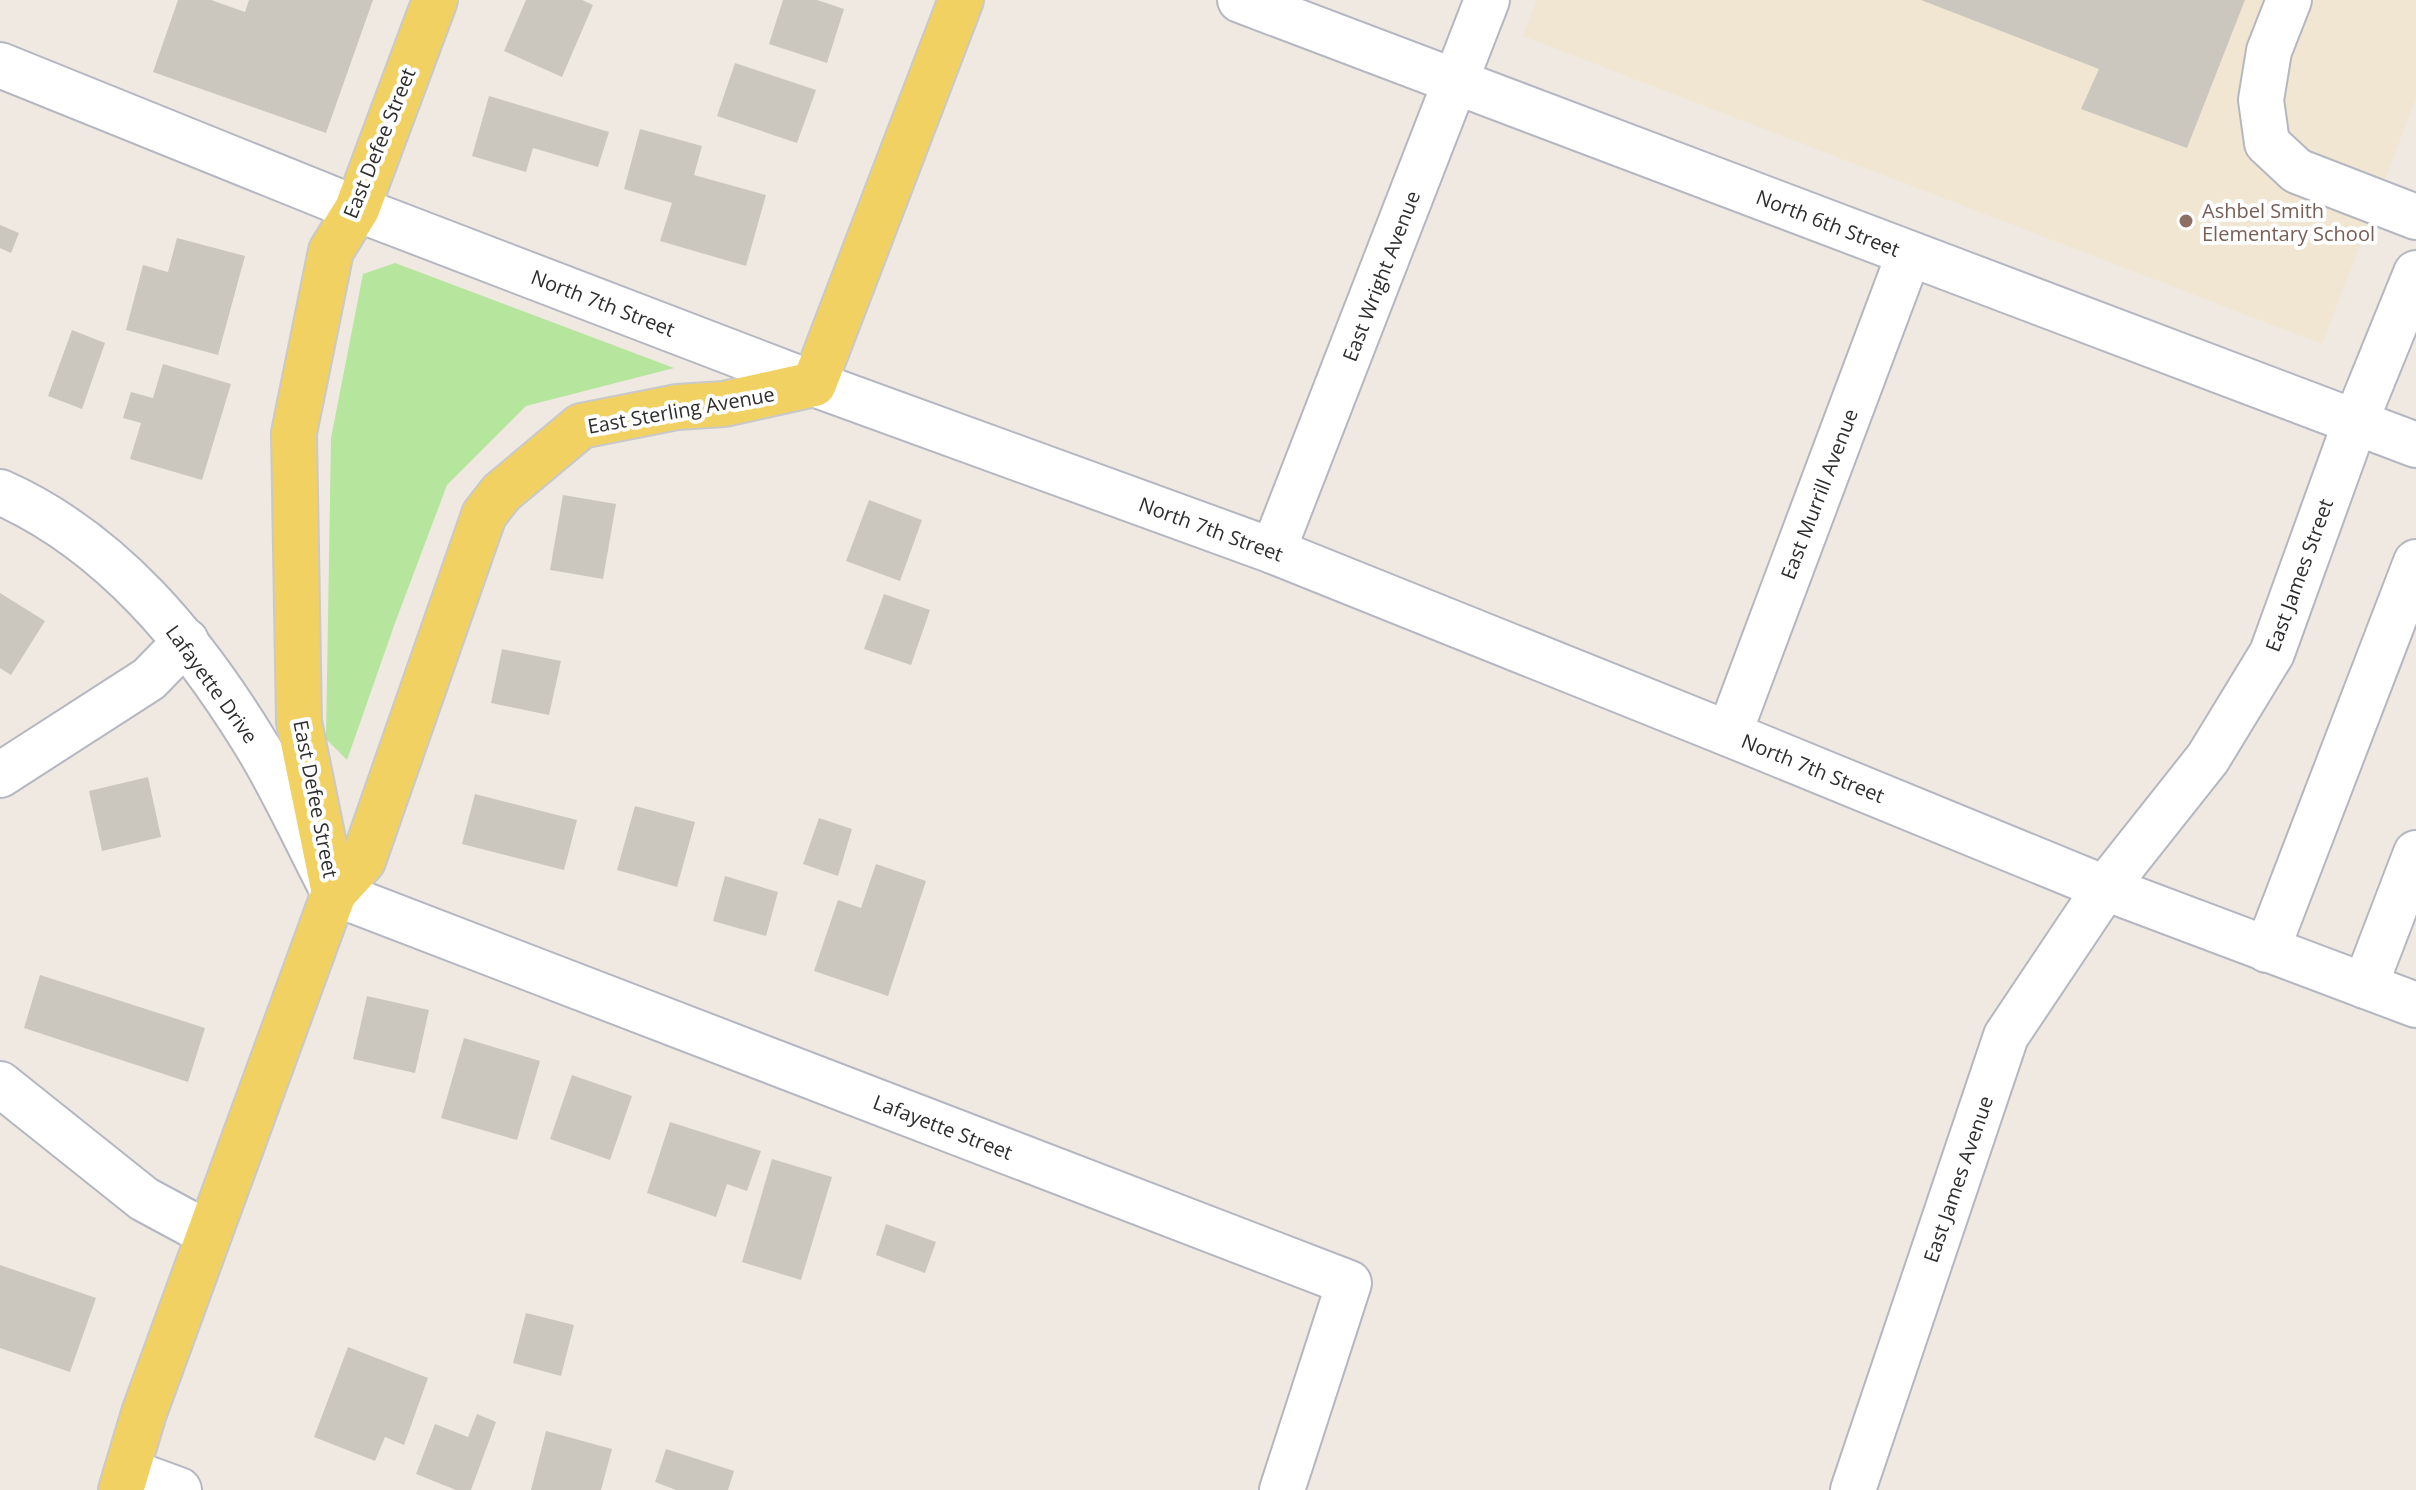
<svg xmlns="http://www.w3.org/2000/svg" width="2416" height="1490" viewBox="0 0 2416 1490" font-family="'Open Sans',sans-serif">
	<rect width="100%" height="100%" fill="#efe9e1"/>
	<path fill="#f0e6d1" d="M1537 0H2416V98L2322 344 1523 36Z"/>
	<path fill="#b6e59e" d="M395 263 674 368 526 406 447 485 395 623 347 760 326 739 331 438 363 274Z"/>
	<g fill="#cbc7bf">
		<path d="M178 0H211L245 12 249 0H373L326 133 153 72Z"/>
		<path d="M526 0H582L593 5 562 77 504 51Z"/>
		<path d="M783 0H817L844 9 827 63 769 44Z"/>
		<path d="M1921 0H2245L2187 148 2081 109 2099 69Z"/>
		<path d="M735 63 816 90 797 143 717 116Z"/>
		<path d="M489 96 609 132 598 167 533 148 526 172 472 156Z"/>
		<path d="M640 129 702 146 694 175 766 195 746 266 660 241 672 203 624 189Z"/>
		<path d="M0 225 19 233 11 253 0 248Z"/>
		<path d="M177 238 245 256 218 355 126 330 143 265 168 272Z"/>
		<path d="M72 330 105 343 82 409 48 396Z"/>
		<path d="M163 364 231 384 202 480 130 459 141 423 123 418 131 392 153 398Z"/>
		<path d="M563 495 616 504 603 579 550 570Z"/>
		<path d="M869 500 922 520 900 581 846 561Z"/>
		<path d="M0 593 45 621 11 675 0 668Z"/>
		<path d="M884 594 930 610 911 665 864 649Z"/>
		<path d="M502 649 561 661 549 715 491 703Z"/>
		<path d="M148 777 161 837 102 851 89 791Z"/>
		<path d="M475 794 577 820 564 870 462 844Z"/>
		<path d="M635 806 695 822 677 887 617 870Z"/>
		<path d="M819 818 852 829 838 876 803 864Z"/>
		<path d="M876 864 926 881 888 996 814 971 838 900 861 908Z"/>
		<path d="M725 876 778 892 766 936 713 921Z"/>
		<path d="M40 975 205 1028 188 1082 24 1028Z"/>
		<path d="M367 996 429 1010 415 1073 353 1059Z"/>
		<path d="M464 1038 540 1061 517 1140 441 1118Z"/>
		<path d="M572 1075 632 1096 610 1160 550 1139Z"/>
		<path d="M670 1122 761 1151 747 1191 727 1184 716 1217 647 1193Z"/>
		<path d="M772 1159 832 1177 801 1280 742 1262Z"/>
		<path d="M886 1224 936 1242 925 1273 876 1255Z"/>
		<path d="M0 1265 96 1298 70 1372 0 1348Z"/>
		<path d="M526 1313 574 1325 561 1376 513 1363Z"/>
		<path d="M348 1347 428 1378 404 1445 385 1437 375 1461 314 1437Z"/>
		<path d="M477 1414 496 1422 471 1490H456L416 1474 435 1424 468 1437Z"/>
		<path d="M546 1431 612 1449 601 1490H531Z"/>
		<path d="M666 1449 734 1471 728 1490H676L655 1482Z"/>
	</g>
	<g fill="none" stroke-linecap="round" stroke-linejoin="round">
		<defs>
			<g id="minor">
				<path d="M1240 0 2416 445"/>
				<path d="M2289 0 2269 51 2261 100 2267 143 2297 171 2416 217"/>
				<path d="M0 65 357 209 814 384 1273 551 1729 734 2105 888 2416 1005"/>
				<path d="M0 492C111 541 192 640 254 741 284 789 307 842 334 893L1349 1283 1282 1490"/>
				<path d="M1273 551 1487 0"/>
				<path d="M1729 734 1909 254"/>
				<path d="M0 775 149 679 186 641"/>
				<path d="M2267 950 2416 562"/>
				<path d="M2365 986 2416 853"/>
				<path d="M0 1084 144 1199 209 1234"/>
				<path d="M127 1471 179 1490"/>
				<path d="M1853 1490 2006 1036 2105 888 2208 758 2272 653 2355 423 2416 273"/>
			</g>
			<g id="major">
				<path d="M334 893 363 861 484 515 501 493 581 426 677 407 724 404 814 384 961 0"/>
				<path d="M121 1490 144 1413 334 893 299 722 294 433 331 251 357 209 435 0"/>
			</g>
		</defs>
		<use href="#minor" stroke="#b4b7c1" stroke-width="48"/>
		<use href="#major" stroke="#c9c9c9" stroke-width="48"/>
		<use href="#minor" stroke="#fff" stroke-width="44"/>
		<use href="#major" stroke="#f2d163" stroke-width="44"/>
	</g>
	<circle fill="#8d6e63" stroke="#fff" stroke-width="3" cx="2186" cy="221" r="8"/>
	<g text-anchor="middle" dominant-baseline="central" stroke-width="8" stroke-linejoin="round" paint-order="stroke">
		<g font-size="20" fill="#2e2e2e" stroke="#fff">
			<text transform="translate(379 143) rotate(-68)">East Defee Street</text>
			<text transform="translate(1828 223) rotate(21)">North 6th Street</text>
			<text transform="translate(1381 276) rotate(-69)">East Wright Avenue</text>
			<text transform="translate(603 303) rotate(21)">North 7th Street</text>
			<text transform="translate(681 410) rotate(-10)">East Sterling Avenue</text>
			<text transform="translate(1819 494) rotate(-69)">East Murrill Avenue</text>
			<text transform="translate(1211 529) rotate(20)">North 7th Street</text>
			<text transform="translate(2299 575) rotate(-70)">East James Street</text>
			<text transform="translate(212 684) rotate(54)">Lafayette Drive</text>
			<text transform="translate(1813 768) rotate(22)">North 7th Street</text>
			<text transform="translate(316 799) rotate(79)">East Defee Street</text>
			<text transform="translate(943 1127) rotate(21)">Lafayette Street</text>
			<text transform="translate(1958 1179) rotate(-71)">East James Avenue</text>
		</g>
		<g font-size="20" fill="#785e54" stroke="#fff" text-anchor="start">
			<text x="2202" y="210">Ashbel Smith<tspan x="2202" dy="23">Elementary School</tspan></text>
		</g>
	</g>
</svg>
